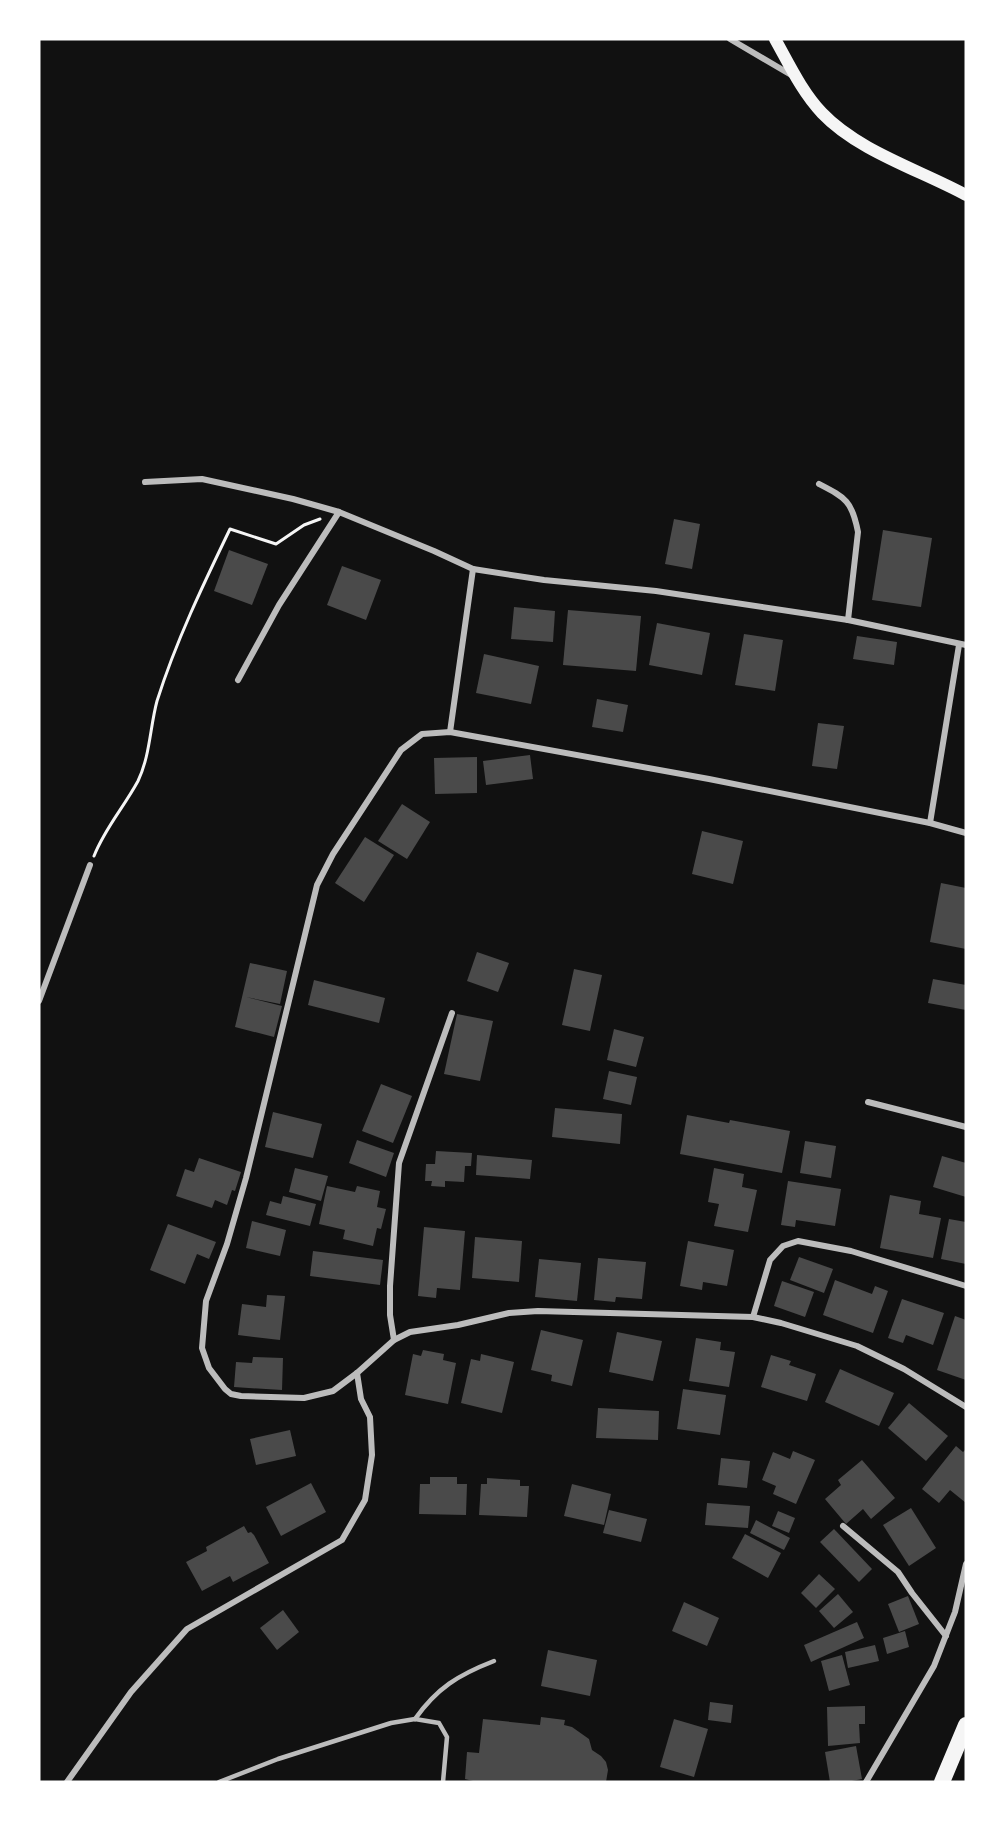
<svg xmlns="http://www.w3.org/2000/svg" width="1005" height="1821" viewBox="0 0 1005 1821" font-family="'Fira Sans',sans-serif">
	<rect width="100%" height="100%" fill="#111"/>
	<g fill="#4a4a4a">
		<path d="M674 519 700 524 692 569 665 564Z"/>
		<path d="M883 530 932 538 921 607 872 600Z"/>
		<path d="M229 550 268 564 252 605 214 591Z"/>
		<path d="M342 566 381 580 366 620 327 605Z"/>
		<path d="M514 607 555 611 553 642 511 639Z"/>
		<path d="M568 610 641 616 636 671 563 665Z"/>
		<path d="M657 623 710 633 702 675 649 665Z"/>
		<path d="M744 634 783 640 775 691 735 685Z"/>
		<path d="M857 636 897 642 894 665 853 659Z"/>
		<path d="M484 654 539 666 531 704 476 693Z"/>
		<path d="M597 699 628 705 623 732 592 727Z"/>
		<path d="M818 723 844 726 837 769 812 766Z"/>
		<path d="M530 755 533 779 486 785 483 761Z"/>
		<path d="M477 757V793L435 794 434 758Z"/>
		<path d="M402 804 430 822 407 859 378 841Z"/>
		<path d="M702 831 743 841 733 884 692 874Z"/>
		<path d="M365 837 394 855 364 902 335 883Z"/>
		<path d="M941 883 966 888V949L930 942Z"/>
		<path d="M477 952 509 963 498 992 467 981Z"/>
		<path d="M250 963 287 971 280 1004 246 997 282 1006 274 1037 235 1027Z"/>
		<path d="M574 969 602 975 590 1031 562 1025Z"/>
		<path d="M933 979 966 985V1010L928 1003Z"/>
		<path d="M314 980 385 998 379 1023 308 1005Z"/>
		<path d="M457 1014 493 1021 480 1081 444 1074Z"/>
		<path d="M614 1029 644 1037 636 1067 607 1060Z"/>
		<path d="M609 1071 637 1077 631 1105 603 1099Z"/>
		<path d="M381 1084 412 1096 393 1143 362 1131Z"/>
		<path d="M555 1108 622 1114 620 1144 552 1137Z"/>
		<path d="M273 1112 322 1124 313 1158 265 1147Z"/>
		<path d="M687 1115 729 1123 730 1120 790 1131 782 1173 680 1154Z"/>
		<path d="M357 1140 394 1153 386 1177 349 1163Z"/>
		<path d="M805 1141 836 1146 831 1178 800 1173Z"/>
		<path d="M436 1151 472 1153 471 1166H465L464 1182 445 1181V1187L431 1186 432 1181H425L426 1164H435Z"/>
		<path d="M477 1155 532 1160 530 1179 476 1175Z"/>
		<path d="M942 1156 966 1163V1197L933 1187Z"/>
		<path d="M199 1158 241 1172 235 1191 232 1190 227 1205 215 1200 212 1208 176 1196 185 1169 194 1172Z"/>
		<path d="M295 1168 328 1176 321 1201 289 1192Z"/>
		<path d="M714 1168 744 1174 742 1187 757 1190 748 1232 714 1226 719 1204 708 1202Z"/>
		<path d="M788 1181 841 1189 835 1226 796 1220 795 1227 781 1225Z"/>
		<path d="M327 1186 355 1192 357 1186 380 1191 377 1207 386 1209 381 1229 377 1228 373 1246 343 1239 345 1230 319 1224Z"/>
		<path d="M890 1195 921 1201 919 1214 941 1218 933 1258 880 1248Z"/>
		<path d="M283 1196 316 1204 310 1226 266 1215 270 1201 281 1204Z"/>
		<path d="M949 1219 966 1222V1264L941 1259Z"/>
		<path d="M252 1221 286 1230 280 1256 246 1248Z"/>
		<path d="M168 1224 216 1242 209 1259 197 1254 185 1284 150 1270Z"/>
		<path d="M424 1227 465 1231 460 1290 437 1288 436 1298 418 1296Z"/>
		<path d="M475 1237 522 1241 519 1282 472 1278Z"/>
		<path d="M688 1241 734 1250 727 1286 703 1282 702 1290 680 1286Z"/>
		<path d="M313 1251 383 1260 380 1285 310 1276Z"/>
		<path d="M799 1257 833 1269 824 1293 790 1280Z"/>
		<path d="M598 1258 646 1262 642 1299 616 1297 615 1302 594 1300Z"/>
		<path d="M539 1259 581 1263 577 1301 535 1297Z"/>
		<path d="M835 1280 872 1294 875 1286 888 1291 873 1333 823 1315Z"/>
		<path d="M782 1281 814 1292 805 1317 774 1306Z"/>
		<path d="M267 1295 285 1296 280 1340 238 1335 242 1304 266 1307Z"/>
		<path d="M902 1299 944 1313 933 1345 906 1335 903 1343 888 1338Z"/>
		<path d="M955 1316 966 1320V1380L937 1370Z"/>
		<path d="M541 1330 583 1340 572 1386 551 1381 552 1375 531 1370Z"/>
		<path d="M617 1332 662 1341 653 1381 609 1372Z"/>
		<path d="M696 1338 721 1342 720 1350 735 1352 729 1387 689 1381Z"/>
		<path d="M423 1350 444 1354 443 1360 456 1363 448 1404 405 1395 413 1354 421 1356Z"/>
		<path d="M481 1354 514 1362 502 1413 461 1403 471 1359 480 1361Z"/>
		<path d="M771 1355 791 1361 789 1365 816 1374 807 1401 761 1387Z"/>
		<path d="M253 1357 283 1358 282 1390 234 1387 236 1362 252 1363Z"/>
		<path d="M840 1369 894 1393 879 1426 825 1402Z"/>
		<path d="M683 1389 726 1395 720 1435 677 1429Z"/>
		<path d="M909 1403 948 1436 926 1461 888 1428Z"/>
		<path d="M598 1408 659 1411 658 1440 596 1438Z"/>
		<path d="M290 1430 296 1456 256 1465 250 1439Z"/>
		<path d="M956 1446 963 1452 966 1449V1503L950 1490 939 1503 922 1489Z"/>
		<path d="M793 1451 815 1460 796 1504 773 1494 776 1486 762 1480 773 1452 790 1459Z"/>
		<path d="M721 1458 750 1461 747 1488 718 1485Z"/>
		<path d="M862 1460 895 1498 871 1519 863 1509 846 1524 825 1499 841 1485 838 1480Z"/>
		<path d="M430 1477H457V1484H467L466 1515 419 1514 420 1484H430Z"/>
		<path d="M487 1478 520 1480V1486H529L527 1517 479 1515 481 1484H487Z"/>
		<path d="M311 1483 326 1512 281 1536 266 1507Z"/>
		<path d="M572 1484 611 1494 604 1525 564 1516Z"/>
		<path d="M707 1503 750 1506 748 1528 705 1525Z"/>
		<path d="M911 1508 936 1548 909 1566 883 1525Z"/>
		<path d="M609 1510 647 1519 641 1542 603 1533Z"/>
		<path d="M778 1511 795 1518 789 1533 772 1526Z"/>
		<path d="M756 1520 790 1538 784 1550 750 1533Z"/>
		<path d="M244 1526 248 1533 251 1532 254 1535 269 1563 233 1582 230 1576 202 1591 186 1562 207 1551 206 1547Z"/>
		<path d="M834 1529 872 1569 859 1582 820 1542Z"/>
		<path d="M745 1534 781 1553 768 1578 732 1558Z"/>
		<path d="M819 1574 835 1589 816 1608 801 1593Z"/>
		<path d="M838 1594 853 1612 834 1628 819 1611Z"/>
		<path d="M908 1596 919 1624 899 1632 888 1604Z"/>
		<path d="M684 1602 719 1618 707 1646 672 1631Z"/>
		<path d="M283 1610 299 1632 277 1650 260 1628Z"/>
		<path d="M857 1622 864 1638 811 1662 804 1645Z"/>
		<path d="M905 1631 909 1647 887 1654 883 1638Z"/>
		<path d="M875 1645 879 1661 848 1668 845 1652Z"/>
		<path d="M548 1650 597 1660 590 1696 541 1686Z"/>
		<path d="M842 1655 850 1685 829 1691 821 1661Z"/>
		<path d="M710 1702 733 1705 731 1723 708 1720Z"/>
		<path d="M865 1706V1724H859L860 1743 828 1746 827 1707Z"/>
		<path d="M541 1717 565 1720 564 1725 572 1727 589 1739 592 1750 601 1756 606 1762 608 1770 606 1782H477L465 1779 467 1752 479 1753 483 1719 540 1725Z"/>
		<path d="M674 1719 708 1729 694 1777 660 1767Z"/>
		<path d="M856 1746 862 1779 847 1782H830L825 1752Z"/>
	</g>
	<g fill="none" stroke-linecap="round" stroke-linejoin="round">
		<path stroke="#f5f5f5" stroke-width="3" d="M94 856C105 828 124 807 138 781 150 756 150 727 157 701 176 641 203 585 230 529L276 544 304 525 320 519"/>
		<g stroke="#bcbcbc" stroke-width="4.5">
			<path d="M415 1719C437 1688 458 1675 494 1661"/>
			<path d="M219 1782 278 1759 391 1723 415 1719 439 1723 447 1737 443 1782"/>
		</g>
		<g stroke="#bcbcbc" stroke-width="6">
			<path d="M730 39 793 76"/>
			<path d="M145 482 202 479 293 499 339 512 434 551 473 569 544 580 656 591 848 620 966 645"/>
			<path d="M819 484C846 498 852 501 858 532L848 620"/>
			<path d="M238 680 279 605 339 512"/>
			<path d="M450 732 473 569"/>
			<path d="M930 823 959 645"/>
			<path d="M966 833 930 823 709 779 450 732 422 734 401 750 333 854 317 885 246 1178 227 1244 206 1301 202 1348 209 1368 225 1389 231 1394 241 1396 304 1398 333 1391 357 1373 394 1340 410 1332 458 1325 509 1313 538 1311 753 1317 781 1323 857 1346 904 1369 966 1407"/>
			<path d="M39 1001 90 865"/>
			<path d="M868 1102 966 1127"/>
			<path d="M753 1317 770 1260 783 1246 798 1241 851 1251 966 1286"/>
			<path d="M394 1340 390 1315V1286L399 1163 452 1013"/>
			<path d="M843 1526 898 1572 912 1593 946 1636"/>
			<path d="M67 1782 131 1692 187 1629 342 1540 365 1500 372 1455 370 1417 361 1399 357 1373"/>
			<path d="M866 1782 934 1666 955 1612 966 1564"/>
		</g>
		<path stroke="#f5f5f5" stroke-width="12" d="M775 39C789 64 802 92 822 113 858 151 920 170 966 195"/>
		<path stroke="#f5f5f5" stroke-width="16" d="M942 1782 966 1725"/>
	</g>
	<rect width="1005" height="1821" fill="none" stroke="#ffffff" stroke-width="81"/>
</svg>
